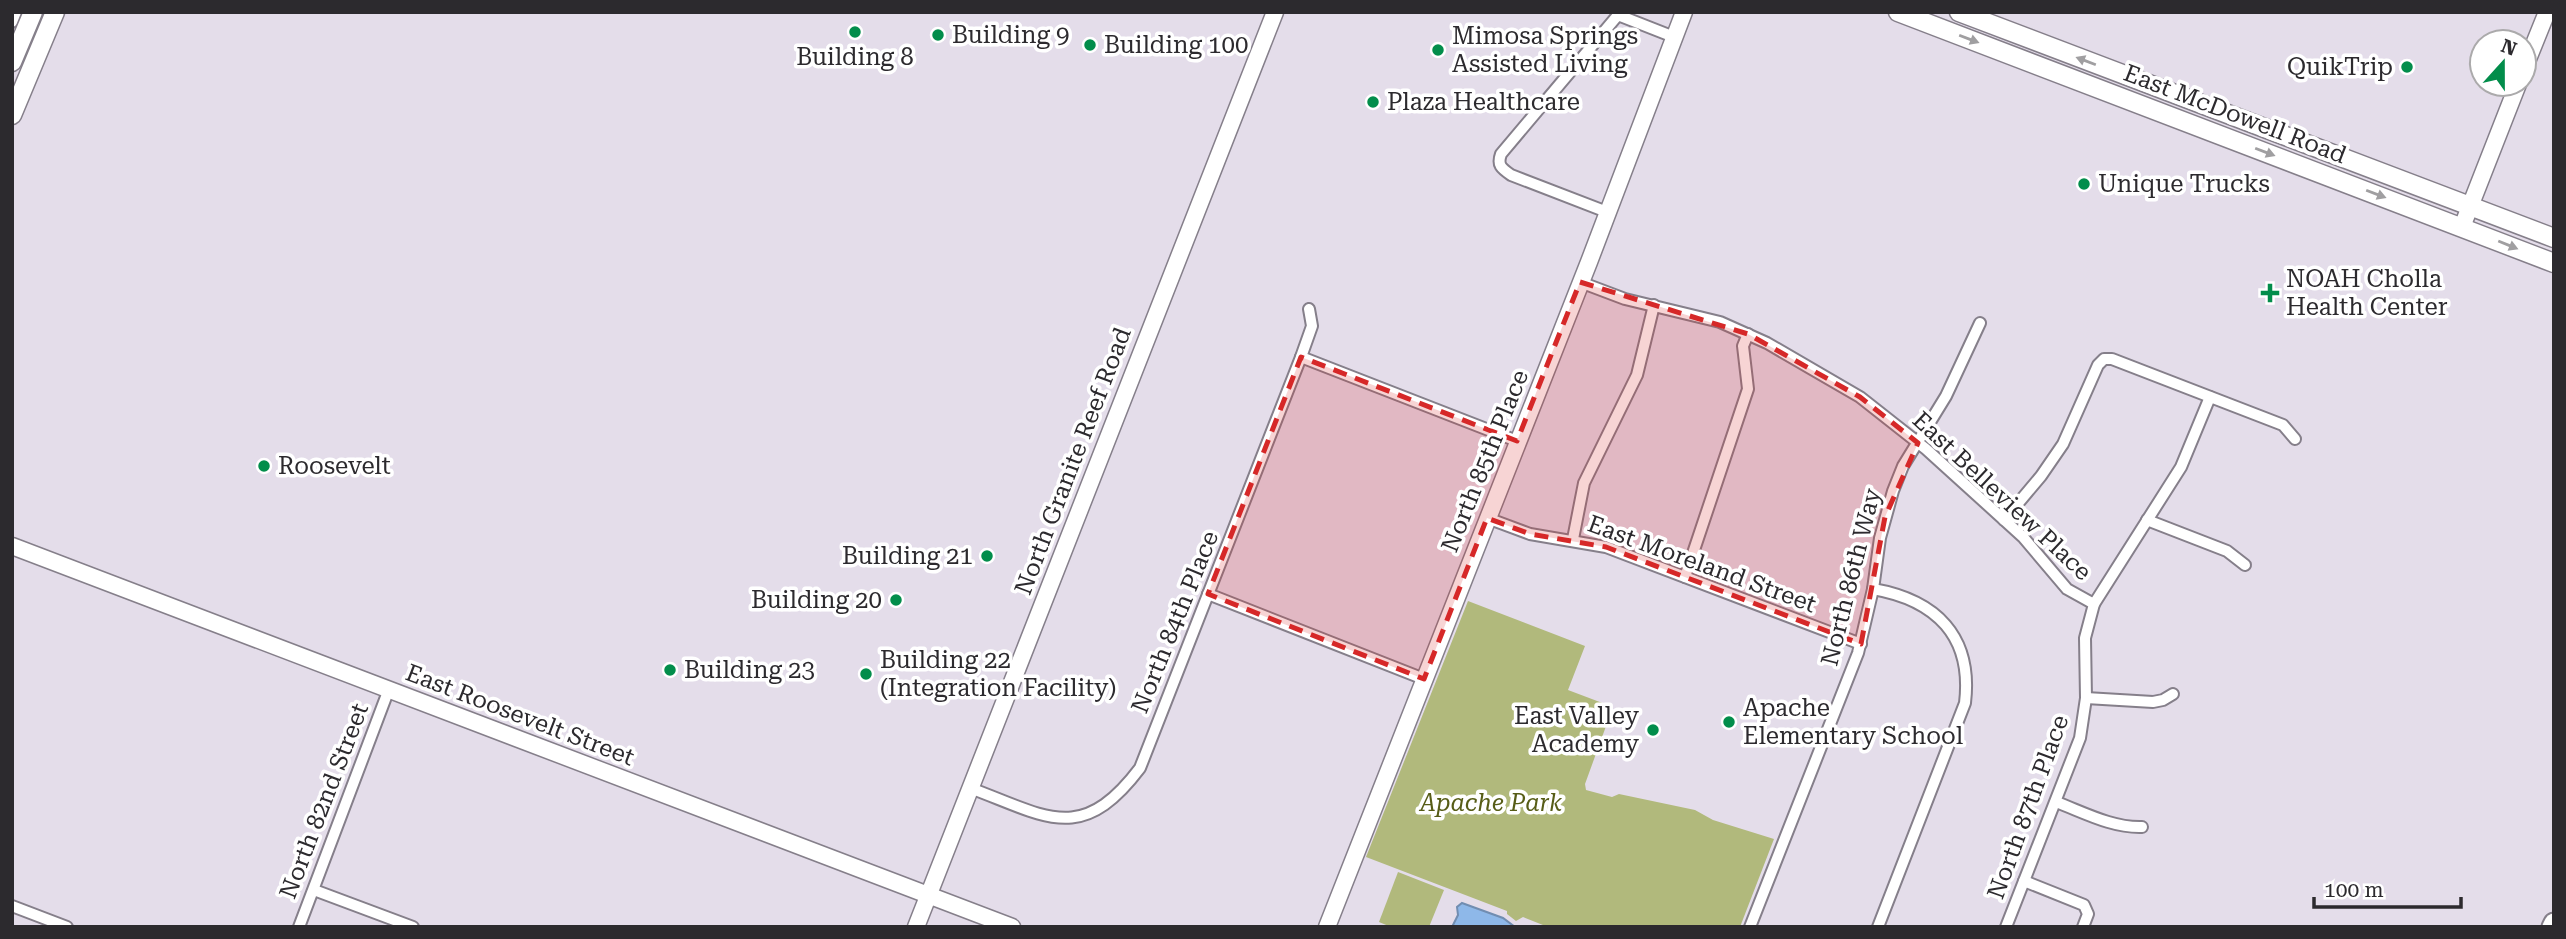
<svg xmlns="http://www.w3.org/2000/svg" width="2566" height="939" viewBox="0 0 2566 939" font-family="'Roboto Serif',serif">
	<rect width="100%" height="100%" fill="#e4ddea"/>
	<g fill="#b1b97c">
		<path d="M1468 601 1585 646 1568 690 1613 707 1585 784 1586 790 1612 797 1619 794 1695 810 1713 820 1774 839 1740 927H1548L1523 917 1516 921 1507 914V911L1366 857Z"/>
		<path d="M1398 872 1444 890 1429 927H1391L1379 922Z"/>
	</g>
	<path fill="#8eb8e9" stroke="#718db1" stroke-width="2" d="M1462 903 1503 918 1515 927H1452L1458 915 1457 907Z"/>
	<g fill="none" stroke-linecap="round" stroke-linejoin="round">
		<defs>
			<g id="street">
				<path d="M12 22 16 12"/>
				<path d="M1607 212 1511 175C1501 168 1497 165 1501 154L1618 15 1674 37"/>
				<path d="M1580 282 1625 299 1720 322 1767 343 1860 397 1926 449 2023 537 2067 589 2094 604"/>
				<path d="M1301 357 1517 441"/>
				<path d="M1487 518 1530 534 1606 547 1861 644"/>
				<path d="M2004 520 2041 476 2063 444 2098 365 2104 359H2112L2283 425 2295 439"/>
				<path d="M2147 520 2227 551 2245 565"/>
				<path d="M1573 539 1584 483 1637 375 1654 305"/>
				<path d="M1685 577 1748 389 1743 346 1748 334"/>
				<path d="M1873 589C1936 600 1973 636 1965 703L1878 927"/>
				<path d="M1208 594 1424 679"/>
				<path d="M2086 698 2153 702 2163 700 2173 694"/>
				<path d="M970 788C1046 816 1081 846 1140 768L1301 357 1312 326 1309 309"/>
				<path d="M2056 802C2083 812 2112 828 2142 827"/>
				<path d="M2024 881 2084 905 2088 914 2083 927"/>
				<path d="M314 890 413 927"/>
				<path d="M12 906 67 927"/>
				<path d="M299 927 389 689"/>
				<path d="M1750 927 1858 653 1873 589 1880 538 1893 491 1903 466 1946 396 1980 323"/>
				<path d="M2006 927 2080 738 2086 698 2085 638 2094 604 2181 467 2210 397"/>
			</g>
			<g id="secondary">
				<path d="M2524 69 2547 12"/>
				<path d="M2462 227 2518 84"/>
				<path d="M12 546 1012 927"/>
				<path d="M916 927 1275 12"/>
				<path d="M1327 927 1589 262 1684 12"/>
			</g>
			<g id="primary">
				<path d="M1898 12 2554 263"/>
				<path d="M1959 12 2554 238"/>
				<path d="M12 62 33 12"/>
				<path d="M12 115 55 12"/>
			</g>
			<path id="highway" d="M2552 927 2554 923"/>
		</defs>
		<use href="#street" stroke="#857f8a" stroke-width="14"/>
		<use href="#secondary" stroke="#857f8a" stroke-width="19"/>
		<use href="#primary" stroke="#857f8a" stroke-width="21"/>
		<use href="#highway" stroke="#857f8a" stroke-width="23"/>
		<use href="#street" stroke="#fff" stroke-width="10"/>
		<use href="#secondary" stroke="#fff" stroke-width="16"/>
		<use href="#primary" stroke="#fff" stroke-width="18"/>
		<use href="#highway" stroke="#fff" stroke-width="19"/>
	</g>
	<defs><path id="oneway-solid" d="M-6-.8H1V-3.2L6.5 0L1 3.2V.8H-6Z" transform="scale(1.75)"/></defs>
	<g fill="#a09fa1">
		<use href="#oneway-solid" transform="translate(1969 39) rotate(21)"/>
		<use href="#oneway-solid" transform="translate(2086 61) rotate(-159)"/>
		<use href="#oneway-solid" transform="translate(2265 152) rotate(21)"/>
		<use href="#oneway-solid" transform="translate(2376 194) rotate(21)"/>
		<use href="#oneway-solid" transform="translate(2508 245) rotate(22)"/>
	</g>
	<path fill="#d62828" fill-opacity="0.2" stroke="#d62828" stroke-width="5" stroke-dasharray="14 9" stroke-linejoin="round" d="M1580 282 1748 334 1860 397 1918 443 1885 517 1861 644 1606 547 1530 534 1487 518 1424 679 1208 594 1301 357 1517 441Z"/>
	<g fill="#028d4b" stroke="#fff" stroke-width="2.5">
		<circle cx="855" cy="32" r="7"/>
		<circle cx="938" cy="35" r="7"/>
		<circle cx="1090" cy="45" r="7"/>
		<circle cx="1438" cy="50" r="7"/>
		<circle cx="2407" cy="67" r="7"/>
		<circle cx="1373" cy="102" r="7"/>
		<circle cx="2084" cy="184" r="7"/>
		<path d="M2266.5 282.5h7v7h7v7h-7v7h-7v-7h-7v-7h7z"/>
		<circle cx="264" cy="466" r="7"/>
		<circle cx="987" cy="556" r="7"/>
		<circle cx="896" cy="600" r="7"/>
		<circle cx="670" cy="670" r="7"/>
		<circle cx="866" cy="674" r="7"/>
		<circle cx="1729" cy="722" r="7"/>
		<circle cx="1653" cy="730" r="7"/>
	</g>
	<g text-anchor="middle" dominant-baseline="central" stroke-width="7" stroke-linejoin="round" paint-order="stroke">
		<g font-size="24" fill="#2c2a2e" stroke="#fff" text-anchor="start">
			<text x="952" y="35">Building 9</text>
			<text x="1452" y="36">Mimosa Springs<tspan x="1452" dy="28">Assisted Living</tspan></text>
			<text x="1104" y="45">Building 100</text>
			<text x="855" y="57" text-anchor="middle">Building 8</text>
			<text x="2393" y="67" text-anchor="end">QuikTrip</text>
			<text x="1387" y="102">Plaza Healthcare</text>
			<text x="2098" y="184">Unique Trucks</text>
			<text x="2286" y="279">NOAH Cholla<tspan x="2286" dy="28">Health Center</tspan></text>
			<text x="278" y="466">Roosevelt</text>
			<text x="973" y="556" text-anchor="end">Building 21</text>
			<text x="882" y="600" text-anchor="end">Building 20</text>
			<text x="880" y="660">Building 22<tspan x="880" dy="28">(Integration Facility)</tspan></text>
			<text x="684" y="670">Building 23</text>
			<text x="1743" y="708">Apache<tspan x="1743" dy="28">Elementary School</tspan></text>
			<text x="1639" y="716" text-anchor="end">East Valley<tspan x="1639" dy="28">Academy</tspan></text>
		</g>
		<g font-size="24" fill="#2c2a2e" stroke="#fff">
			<text transform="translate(2235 114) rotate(21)">East McDowell Road</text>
			<text transform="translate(1073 461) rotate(-69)">North Granite Reef Road</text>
			<text transform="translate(1485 461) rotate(-68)">North 85th Place</text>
			<text transform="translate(2002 496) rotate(43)">East Belleview Place</text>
			<text transform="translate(1702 564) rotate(20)">East Moreland Street</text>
			<text transform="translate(1851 577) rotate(-76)">North 86th Way</text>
			<text transform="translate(1175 622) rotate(-68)">North 84th Place</text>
			<text transform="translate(520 715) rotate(21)">East Roosevelt Street</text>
			<text transform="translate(324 801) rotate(-69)">North 82nd Street</text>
			<text transform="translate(2028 807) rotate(-70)">North 87th Place</text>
		</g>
		<g font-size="24" font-style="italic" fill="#575d17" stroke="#fff">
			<text x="1491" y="803">Apache Park</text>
		</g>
	</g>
	<rect width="2566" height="939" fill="none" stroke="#2c2a2e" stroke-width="28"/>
	<g transform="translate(2503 63) rotate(21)"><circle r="33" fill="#ffffff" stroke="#abaaab" stroke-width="2"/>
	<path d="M0-5L12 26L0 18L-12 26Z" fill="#028d4b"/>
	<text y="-10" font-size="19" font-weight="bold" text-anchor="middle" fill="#2c2a2e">N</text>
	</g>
	<path d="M2314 897v10h147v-10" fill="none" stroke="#2c2a2e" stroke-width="3.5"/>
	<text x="2324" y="897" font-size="21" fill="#2c2a2e" stroke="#ffffff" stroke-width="5" paint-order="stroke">100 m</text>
</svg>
